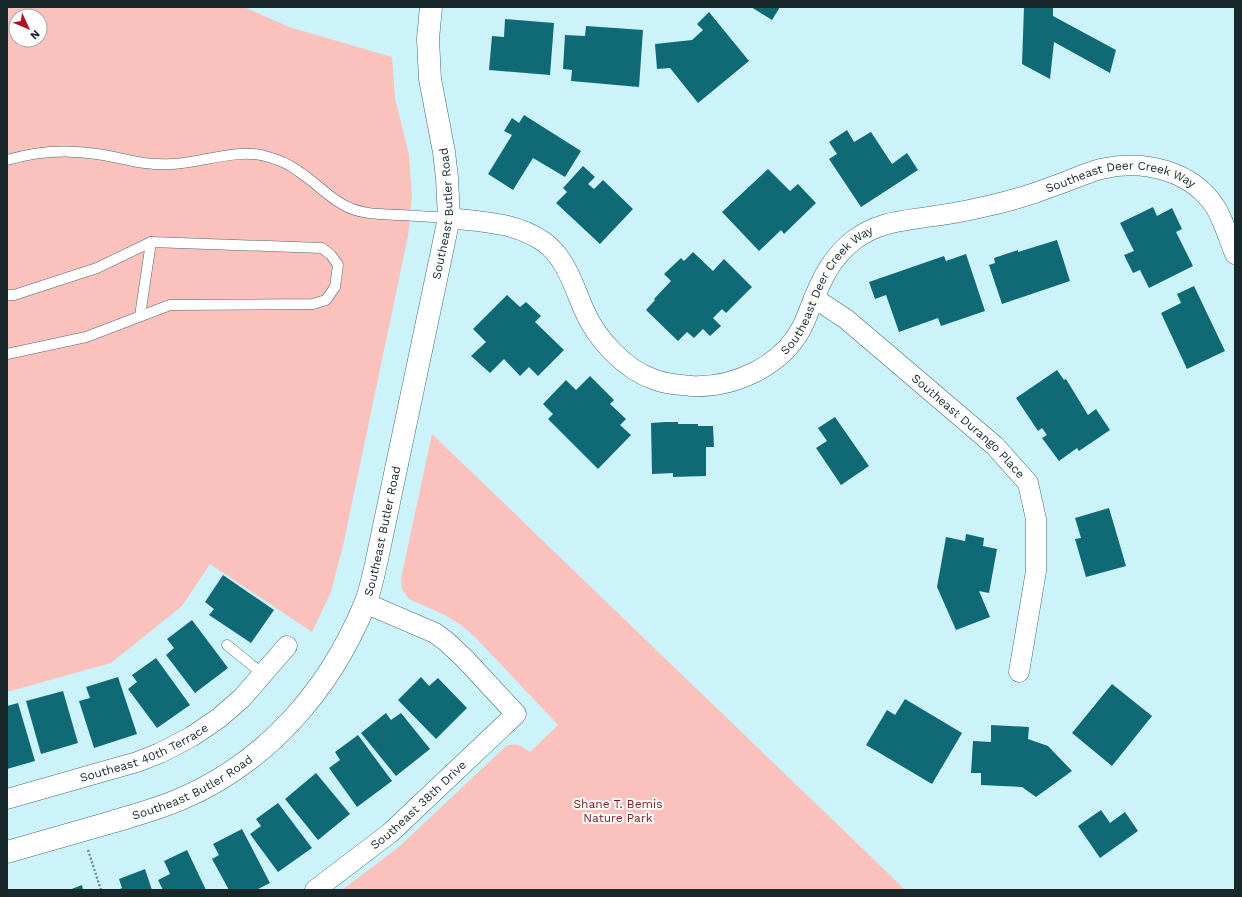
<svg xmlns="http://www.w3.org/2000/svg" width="1242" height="897" viewBox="0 0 1242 897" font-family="'Work Sans',sans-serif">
	<rect width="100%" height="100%" fill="#ccf3f9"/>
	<g fill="#fbc1bc" fill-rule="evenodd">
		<path d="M7 7H244L289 27 392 57 395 98 409 155 412 196 408 236 343 546 331 592 312 632 210 564 182 606 111 663 7 692ZM16 16H40V40H16Z"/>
		<path d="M432 434 891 876 905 890H342L400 846 506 746C516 742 522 746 530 752L558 725 475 637 461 625 445 615 409 599 402 589 401 579Z"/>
	</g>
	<g fill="#0f6a75">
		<path d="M751 7H780L772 20Z"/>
		<path d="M1024 7H1053V16L1116 50 1110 73 1054 42 1050 79 1022 64Z"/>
		<path d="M709 12 749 61 698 103 670 68 657 69 655 44 692 40 703 30 697 24Z"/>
		<path d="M505 19 554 23 550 75 489 70 492 36 504 37Z"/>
		<path d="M586 26 643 30 639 87 571 81 572 70 563 69 565 35 585 36Z"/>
		<path d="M524 115 581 151 565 177 533 158 513 190 488 174 512 135 504 131 512 118 519 123Z"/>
		<path d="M847 130 854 142 871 132 892 164 907 153 918 170 861 207 829 159 837 154 829 142Z"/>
		<path d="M583 166 595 177 588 184 594 189 603 180 633 209 600 244 556 203 567 192 563 188Z"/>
		<path d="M768 169 790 191 798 184 816 203 784 234 781 230 759 251 722 212Z"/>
		<path d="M1153 207 1157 216 1172 208 1182 229 1176 232 1193 266 1149 288 1140 270 1133 273 1124 255 1134 251 1120 223Z"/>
		<path d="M1057 240 1070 281 1002 304 989 265 995 263 994 258 1018 250V252Z"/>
		<path d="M693 252 713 271 724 259 752 287 726 313 722 309 713 318 721 326 710 336 703 329 694 338 687 332 678 341 646 310 655 300 654 299 671 281 664 274 681 258 684 261Z"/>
		<path d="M966 254 985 311 941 326 938 318 899 332 886 295 875 299 869 282 944 256 946 261Z"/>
		<path d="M1194 286 1225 351 1187 369 1161 313 1181 303 1177 294Z"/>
		<path d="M507 295 520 307 526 302 541 316 535 322 564 350 538 376 529 367 520 376 504 359 490 373 471 356 486 342 473 329Z"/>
		<path d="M1057 370 1064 380 1066 379 1088 415 1096 409 1110 430 1079 451 1077 448 1059 461 1042 438 1047 435 1042 428 1038 431 1016 398Z"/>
		<path d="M590 376 614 400 610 404 626 419 620 425 631 435 598 469 548 419 553 414 543 404 566 380 576 390Z"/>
		<path d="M835 417 869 466 841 485 816 448 827 441 818 428Z"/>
		<path d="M665 422H678V424H698V426H713L714 447H706V476L673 477V473L652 474 651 423Z"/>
		<path d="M1109 508 1126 566 1086 577 1075 539 1081 538 1075 518Z"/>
		<path d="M966 534 984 538 983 546 997 549 989 593 979 591 990 617 956 630 937 587 946 537 965 541Z"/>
		<path d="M223 575 274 610 251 643 209 615 214 609 205 602Z"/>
		<path d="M192 620 228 668 195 693 166 655 174 648 167 639Z"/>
		<path d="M156 658 190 705 157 728 128 689 137 682 132 675Z"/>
		<path d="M118 677 137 734 94 748 79 701 90 698 86 687Z"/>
		<path d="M421 677 429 686 438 678 467 708 436 739 398 700Z"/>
		<path d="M1112 684 1152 716 1112 766 1072 733Z"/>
		<path d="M63 691 78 743 41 754 26 701Z"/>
		<path d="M905 699 962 733 932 784 866 745 887 710 895 715Z"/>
		<path d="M18 703 35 761 7 769V706Z"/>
		<path d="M386 713 391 720 401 713 430 749 396 776 361 733Z"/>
		<path d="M991 725 1029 727 1028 739 1048 746 1072 771 1036 797 1022 787 981 785V773H971L973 741 991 742Z"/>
		<path d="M358 735 392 781 357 807 329 768 340 760 335 752Z"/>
		<path d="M316 773 350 814 318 840 285 799Z"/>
		<path d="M278 803 312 848 278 872 250 834 261 826 256 819Z"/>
		<path d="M1101 810 1110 823 1125 812 1138 831 1100 858 1078 826Z"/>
		<path d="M242 829 270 883 256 890H229L212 859 219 855 213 844Z"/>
		<path d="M187 850 206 890H163L158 880 170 874 164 861Z"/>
		<path d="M145 869 152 890H118L122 888 119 879Z"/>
		<path d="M82 885 83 890H69Z"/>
	</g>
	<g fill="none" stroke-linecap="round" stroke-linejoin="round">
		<defs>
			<g id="lane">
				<path d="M7 160C37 151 66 149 97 154 124 158 144 166 172 164 200 163 238 148 265 156 277 159 289 164 298 171 314 181 326 195 342 204 360 215 380 214 401 215 417 216 433 217 449 218"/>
				<path d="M7 295H14L97 268 151 242 322 248 331 255 338 265 335 287 326 300 313 304 170 305 86 337 7 354"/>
				<path d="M140 316 151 242"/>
				<path d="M227 645 264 675"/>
			</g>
			<g id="street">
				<path id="s1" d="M449 218C483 222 515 222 544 242 566 258 574 287 584 310 596 338 624 369 653 379 665 384 679 385 692 386 734 388 781 366 801 329 805 322 808 313 811 306 821 280 831 258 854 240 879 221 904 221 934 216 950 214 966 211 983 207 1007 202 1031 195 1054 186 1070 181 1085 173 1101 169 1143 159 1192 170 1216 208 1224 222 1229 239 1235 254"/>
				<path id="s2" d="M814 298 846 319 995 446 1028 483 1036 519V571L1019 672"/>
				<path id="s3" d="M7 799 137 762 160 753 191 737 219 718 242 698 287 646"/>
				<path id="s4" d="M315 890 390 833 516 714 465 659 447 642 435 633 365 603"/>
			</g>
			<g id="secondary">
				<path id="s5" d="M7 852C42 842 77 832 112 822 135 815 158 809 181 799 267 762 329 691 365 604 370 592 373 577 376 564L449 218 447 178 444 152 430 79 428 39 431 7"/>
			</g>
		</defs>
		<use href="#lane" stroke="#46696f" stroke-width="11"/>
		<use href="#street" stroke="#46696f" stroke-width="21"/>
		<use href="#secondary" stroke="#46696f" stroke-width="23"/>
		<path stroke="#728d91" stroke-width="2.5" stroke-dasharray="2 2" stroke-linecap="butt" d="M88 850 101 890"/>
		<use href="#lane" stroke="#fff" stroke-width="10"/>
		<use href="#street" stroke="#fff" stroke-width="20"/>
		<use href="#secondary" stroke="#fff" stroke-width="22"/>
	</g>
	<g text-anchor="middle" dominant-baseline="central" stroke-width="4" stroke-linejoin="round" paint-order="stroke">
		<g font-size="12" fill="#19282a" stroke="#fff">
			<text stroke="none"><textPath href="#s1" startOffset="831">Southeast Deer Creek Way</textPath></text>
			<text stroke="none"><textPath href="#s5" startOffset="856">Southeast Butler Road</textPath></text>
			<text stroke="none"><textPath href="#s1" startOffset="496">Southeast Deer Creek Way</textPath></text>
			<text stroke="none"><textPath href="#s2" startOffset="201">Southeast Durango Place</textPath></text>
			<text stroke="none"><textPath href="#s5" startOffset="532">Southeast Butler Road</textPath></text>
			<text stroke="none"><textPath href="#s3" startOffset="145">Southeast 40th Terrace</textPath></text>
			<text stroke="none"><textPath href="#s5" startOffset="197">Southeast Butler Road</textPath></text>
			<text stroke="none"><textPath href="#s4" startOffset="134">Southeast 38th Drive</textPath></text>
		</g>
		<g font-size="12" fill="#78191b" stroke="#fff">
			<text x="618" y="804">Shane T. Bemis<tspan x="618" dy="14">Nature Park</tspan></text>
		</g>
	</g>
	<rect width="1242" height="897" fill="none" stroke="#19282a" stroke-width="16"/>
	<g transform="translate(28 28) rotate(134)"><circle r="19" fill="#ffffff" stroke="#a3a9aa"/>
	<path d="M0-3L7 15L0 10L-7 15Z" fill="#aa1520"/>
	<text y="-6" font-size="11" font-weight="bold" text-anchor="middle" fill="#19282a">N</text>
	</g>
</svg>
